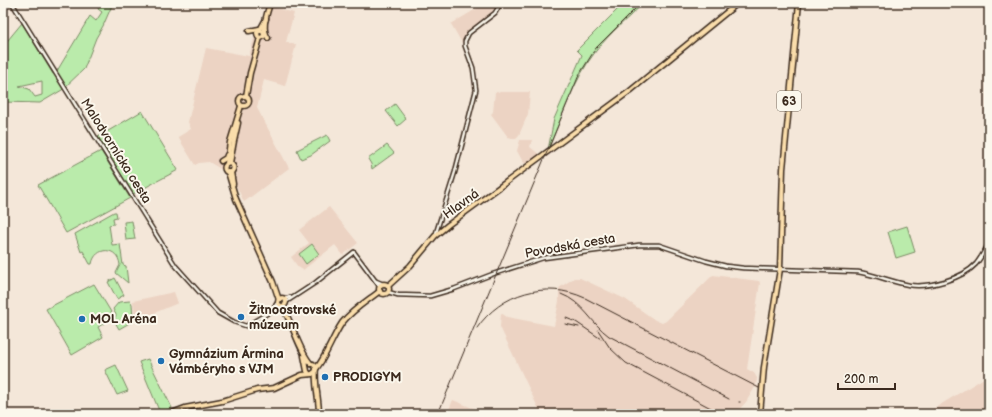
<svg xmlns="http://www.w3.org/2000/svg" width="992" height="417" viewBox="0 0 992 417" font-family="'Balsamiq Sans',sans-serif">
	<rect width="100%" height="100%" fill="#f4e7d9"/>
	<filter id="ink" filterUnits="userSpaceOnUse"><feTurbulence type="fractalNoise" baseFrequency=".025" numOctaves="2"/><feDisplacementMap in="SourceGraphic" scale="8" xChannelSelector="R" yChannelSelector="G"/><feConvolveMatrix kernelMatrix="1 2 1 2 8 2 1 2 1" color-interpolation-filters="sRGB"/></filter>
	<g filter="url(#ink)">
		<g fill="#ecd3c3">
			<path d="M486 3H498L493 12 465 35 462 43 451 24Z"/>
			<path d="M273 7 294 13 286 42 296 45 285 86 264 80 257 108 289 168 244 202 234 181 219 168 209 162 199 163 195 165 178 137 191 129 188 122 206 48 249 56 257 28Z"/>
			<path d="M495 92H530L528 114 519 135 516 138H512L508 137 491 114 493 112Z"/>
			<path d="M520 140H532L530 147 540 155 528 165 523 162 517 151Z"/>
			<path d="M329 207 358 243 343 255 335 245 303 270 298 267 291 257 309 243 299 230Z"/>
			<path d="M713 275 759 281 760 283 747 369 754 373 757 378 756 385 760 387 759 389 755 387 746 402 735 414H692L691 411 684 414H541L500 327 501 313 507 317 554 326 559 301V288L574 278H580L625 299 655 320 662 323 666 321Z"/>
			<path d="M174 292 178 303 135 321 133 301Z"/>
			<path d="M989 375V414H925Z"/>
			<path d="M453 400 487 414H447Z"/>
		</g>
		<g fill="#baebab" stroke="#7a8a64" fill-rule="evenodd">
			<path d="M106 3H113L103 26 96 38 84 69 62 90 40 103 3 102V46L22 23 53 74 57 71 90 16 96 21 102 12 98 9 100 4 106 6ZM42 81V95L35 97 29 89 19 86Z"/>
			<path d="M624 3H644C628 18 610 33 596 51 574 79 562 117 548 150L554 119 582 55 577 50Z"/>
			<path d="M395 104 406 119 398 126 386 111Z"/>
			<path d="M142 111 178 170 133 194 98 137Z"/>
			<path d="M327 135 330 141 311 155 301 159 297 150Z"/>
			<path d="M387 145 394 153 372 169 371 164 368 159Z"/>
			<path d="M101 151 130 198 66 233 38 185Z"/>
			<path d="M114 212H116L117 217 113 218 114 224 109 225 112 245 120 244 123 265 126 266 128 283 116 273 120 265C118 246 95 246 92 264H90L83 251 81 252 75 234Z"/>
			<path d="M132 221 135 239 126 240 124 222Z"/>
			<path d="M907 226 915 252 896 258 888 232Z"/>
			<path d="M312 244 319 254 306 264 299 254Z"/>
			<path d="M115 278 124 295 117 299 108 282Z"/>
			<path d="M94 284 114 317 113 318 98 327 103 337 72 355 46 309Z"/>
			<path d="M130 301 131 302 132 304 133 321 119 329 114 320 116 315 113 309 119 302Z"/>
			<path d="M148 359 172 408 160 413 139 362Z"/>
			<path d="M116 365 128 391 117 395 105 370Z"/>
		</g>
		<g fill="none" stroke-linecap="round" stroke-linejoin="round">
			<defs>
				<g id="minor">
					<path d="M12 3 175 265 218 313 234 322 246 326 280 306"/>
					<path d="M435 236 455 172 476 90 473 68 465 46V41L469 33 495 13 501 3"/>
					<path d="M376 281 383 284"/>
					<path d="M388 292 398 295 430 296 454 289 493 274 543 258 639 245H659L706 261 726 266 743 268 858 272C876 275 892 282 909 285 929 288 962 279 976 264 981 258 985 250 989 243"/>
					<path d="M284 299 290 297"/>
					<path d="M286 302 315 283 354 252 380 287"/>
					<path d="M274 307 278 302"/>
				</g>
				<g id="major">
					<path d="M260 30 263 32 264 34 263 37 260 38 258 37 257 33 260 30 266 19"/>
					<path d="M249 31 259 29"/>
					<path d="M268 38C261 28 267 14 270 3"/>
					<circle cx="244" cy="101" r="5"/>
					<path d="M246 96 250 73 260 38"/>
					<path d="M221 161 226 158 227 155"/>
					<path d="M227 163 230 142 241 106"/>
					<path d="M230 163 234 141 238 123"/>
					<circle cx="229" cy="168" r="4.5"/>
					<path d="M228 172 236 199 273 282 279 300"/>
					<path d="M231 172 233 184"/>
					<circle cx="384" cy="289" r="5"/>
					<path d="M388 286 410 266 435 236 448 225 630 91 738 3"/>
					<circle cx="282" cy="302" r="4"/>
					<path d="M282 306C292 322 300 353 311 364"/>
					<path d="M304 356 307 371 309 374"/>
					<path d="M313 364 316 367C314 383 319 398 319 414"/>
					<path d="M316 369C327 355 332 338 342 323 352 310 367 301 380 291"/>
					<path d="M169 414 185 408 222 401 257 390 274 388 302 375 312 374 315 372"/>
					<path d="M760 414 764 367 780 269 783 169 799 3"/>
				</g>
			</defs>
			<use href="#minor" stroke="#3b2a1e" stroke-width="5.5"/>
			<use href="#major" stroke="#3b2a1e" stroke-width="7"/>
			<use href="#minor" stroke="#fbf7ec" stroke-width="2.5"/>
			<use href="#major" stroke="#faddab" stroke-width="4"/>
			<g stroke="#3b2a1e" stroke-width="1">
				<path d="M561 294C583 302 591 323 609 336L729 399"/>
				<path d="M566 318 576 322 601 339"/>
				<path d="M565 324 579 327"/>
				<path d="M477 328C501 293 546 280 585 298L759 388"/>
				<path d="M598 330 610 348 626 363 722 414"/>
				<path d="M739 402H740"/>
				<path d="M438 414 579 75 596 48 641 3"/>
			</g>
		</g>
	</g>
	<g fill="#1f6fb2" stroke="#fbf7ec" stroke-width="1.5">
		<circle cx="241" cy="317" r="4"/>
		<circle cx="82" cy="319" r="4"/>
		<circle cx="161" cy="361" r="4"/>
		<circle cx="325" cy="377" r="4"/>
	</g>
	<g text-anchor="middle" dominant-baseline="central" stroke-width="4" stroke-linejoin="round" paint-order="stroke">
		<rect fill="#fbf7ec" stroke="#75685c" stroke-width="1" x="777" y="91" width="24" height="20" rx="3"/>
		<g font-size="12" font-weight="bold" fill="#3b2a1e">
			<text x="789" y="101">63</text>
		</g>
		<g font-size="13" fill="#3b2a1e" stroke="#fbf7ec">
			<text transform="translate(116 151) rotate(58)">Malodvornícka cesta</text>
			<text transform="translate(461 204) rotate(-36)">Hlavná</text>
			<text transform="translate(570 246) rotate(-10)">Povodská cesta</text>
		</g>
		<g font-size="13" font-weight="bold" fill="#3b2a1e" stroke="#fbf7ec" text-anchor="start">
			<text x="249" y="310">Žitnoostrovské<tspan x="249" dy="15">múzeum</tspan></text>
			<text x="90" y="319">MOL Aréna</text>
			<text x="169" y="354">Gymnázium Ármina<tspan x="169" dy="15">Vámbéryho s VJM</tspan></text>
			<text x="333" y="377">PRODIGYM</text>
		</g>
	</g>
	<rect width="992" height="417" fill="none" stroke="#fbf7ec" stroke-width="16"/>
	<rect x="8" y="8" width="976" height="401" fill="none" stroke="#3b2a1e" stroke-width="1.5" filter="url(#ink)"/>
	<path d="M838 383v6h57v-6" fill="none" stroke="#3b2a1e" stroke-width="2"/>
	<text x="844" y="383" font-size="12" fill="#3b2a1e" stroke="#fbf7ec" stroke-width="3" paint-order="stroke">200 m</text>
</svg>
